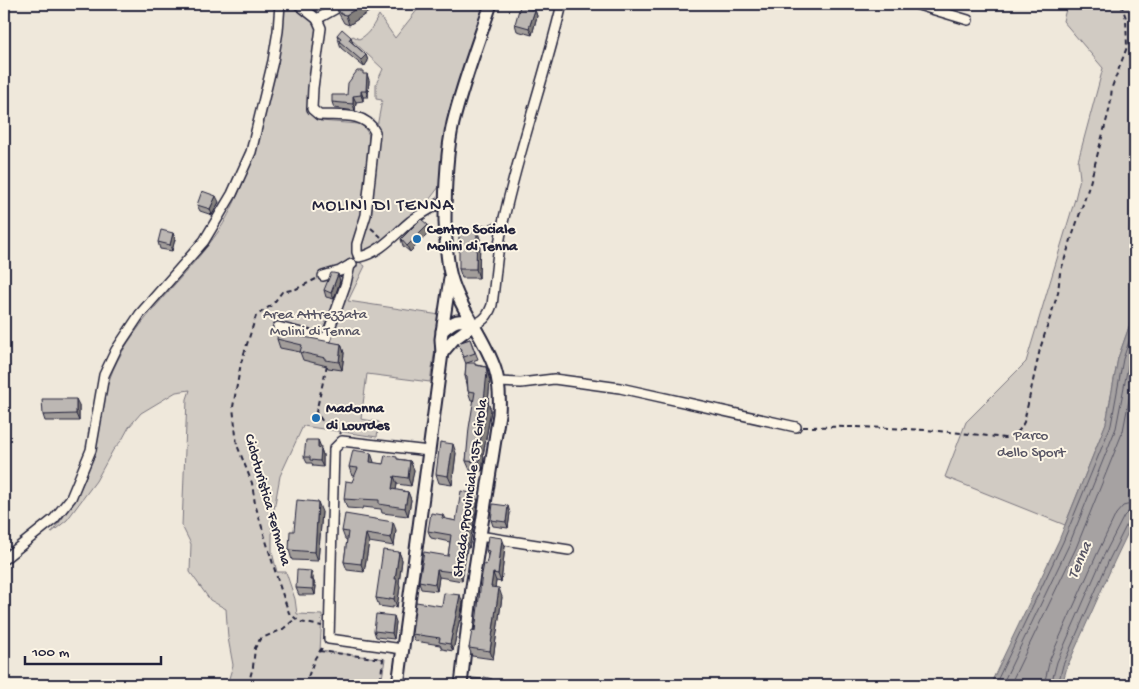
<svg xmlns="http://www.w3.org/2000/svg" width="1139" height="689" viewBox="0 0 1139 689" font-family="'Gochi Hand',sans-serif">
	<rect width="100%" height="100%" fill="#efe8db"/>
	<filter id="ink" filterUnits="userSpaceOnUse"><feTurbulence type="fractalNoise" baseFrequency=".02" numOctaves="2"/><feDisplacementMap in="SourceGraphic" scale="10" xChannelSelector="R" yChannelSelector="G"/><feConvolveMatrix kernelMatrix="1 2 1 2 8 2 1 2 1" color-interpolation-filters="sRGB"/></filter>
	<g filter="url(#ink)">
		<g fill="#d1cbc3" stroke="#7a767f">
			<path d="M281 4H296L318 25 311 112 320 121 359 124 364 127 369 135 362 219 354 256 352 257 365 266 348 301 440 315 430 382 367 374 361 419 379 422 377 437 303 426 280 476 272 521V552L277 572H286L295 599 297 614 322 615 320 651 385 659 381 685H227L233 665 228 638 226 609 210 600 190 572 191 544 182 526 187 399 190 390 176 392 141 413 129 427 122 440 113 450 96 481 67 520 51 533C70 510 84 487 92 458 99 429 101 398 113 370 134 321 187 276 218 232 232 212 246 176 254 153Z"/>
			<path d="M422 4H486L445 133 439 187 429 200 387 239 362 253 360 252 376 132 382 100 376 99V84L383 69 350 38 353 36 359 39C369 35 374 24 379 15L395 38Z"/>
			<path d="M1093 4H1135V310L1118 358 1106 423 1065 525 945 477 966 422 1026 362 1075 199 1080 178 1078 161 1103 68 1063 21 1066 9 1092 5Z"/>
		</g>
		<path fill="#a6a2a2" stroke="#716f79" d="M1135 310V518L1114 562 1067 667 1062 685H990L1059 540 1106 423 1118 358Z"/>
		<g fill="none" stroke-linecap="round" stroke-linejoin="round">
			<g stroke="#575564" stroke-width="1">
				<path d="M995 685 1063 542 1111 425 1123 359 1135 324"/>
				<path d="M1002 685 1069 545 1116 428 1129 361 1135 343"/>
				<path d="M1010 685 1076 548 1123 431 1135 368"/>
				<path d="M1044 685 1050 659 1097 554 1116 514 1123 506 1135 503"/>
				<path d="M1051 685 1057 662 1103 557 1124 516 1128 512 1135 511"/>
				<path d="M1058 685 1063 665 1109 560 1129 520 1135 517"/>
			</g>
			<defs>
				<g id="minor">
					<path d="M298 4 317 19 344 4"/>
					<path d="M915 4 968 20"/>
					<path d="M317 19 321 28 313 88 312 109 319 115C338 116 365 111 375 132L366 215 357 244V252L359 257C380 253 395 234 411 221 422 213 434 207 445 200"/>
					<path d="M323 276 340 271 352 264"/>
					<path d="M473 325C484 321 488 316 492 305 496 276 497 246 504 218 520 146 545 76 562 4"/>
					<path d="M278 327 326 339 346 283 350 265"/>
					<path d="M498 382 521 383 554 379 620 388 796 427"/>
					<path d="M479 536 569 550"/>
					<path d="M4 559 54 519 71 498 91 450 104 375 116 350 140 314 204 241 232 194 251 152 273 61 278 31 280 4"/>
					<path d="M403 649 329 639 334 449 342 441 429 451"/>
				</g>
				<g id="major">
					<path d="M442 331C454 321 458 317 473 325"/>
					<path d="M442 353 453 340 473 325"/>
					<path d="M398 685 442 353 441 339 450 278"/>
					<path d="M461 685 472 587 499 414C500 398 500 384 495 369 484 336 460 310 451 277 446 259 446 239 445 221 445 188 446 155 453 123 463 82 478 43 491 4"/>
				</g>
			</defs>
			<use href="#minor" stroke="#22223b" stroke-width="12"/>
			<use href="#major" stroke="#22223b" stroke-width="15"/>
			<g stroke="#22223b" stroke-width="2" stroke-dasharray="5 4" stroke-linecap="butt">
				<path d="M371 228 381 237"/>
				<path d="M455 228 471 229 495 223"/>
				<path d="M316 279 296 289 282 292 273 304 256 316 241 363 233 407 237 445 252 483 255 504 279 584 289 613 300 622 322 626"/>
				<path d="M327 365 316 412 323 422 337 428 341 434"/>
				<path d="M803 427C871 426 937 429 1004 438 1016 436 1019 432 1024 422L1040 349 1058 293 1060 273 1090 183 1110 107 1112 87 1127 47 1126 18 1121 4"/>
				<path d="M319 651 383 659 380 685"/>
				<path d="M248 685 253 667 255 648 260 639 283 629 295 619"/>
				<path d="M305 685 315 658 324 645"/>
			</g>
			<use href="#minor" stroke="#fcf5e5" stroke-width="9"/>
			<use href="#major" stroke="#fcf5e5" stroke-width="11"/>
		</g>
		<g fill="#a29d9a" stroke="#22223b">
			<path d="M337 4H368L370 11 349 25 344 23 339 14 335 5Z"/>
			<path d="M535 10 537 16 532 35 517 31 515 24Z"/>
			<path d="M337 35 353 43 366 55 368 61 364 67 341 48Z"/>
			<path d="M364 74 369 80 368 97H363V101L356 102 355 111 334 108 332 102 347 95Z"/>
			<path d="M219 202 212 215 200 211 197 205Z"/>
			<path d="M477 230 480 239 479 278H462L459 269Z"/>
			<path d="M430 232 410 252 403 246 401 239Z"/>
			<path d="M173 233 175 239 172 251 160 249 158 242Z"/>
			<path d="M340 281 334 299 326 297 324 290Z"/>
			<path d="M277 339 341 344 344 353 342 370 328 368 327 366 303 360 300 352 280 348Z"/>
			<path d="M470 339 478 359 467 363 486 367 490 381 488 403 491 410 483 455 484 457 482 471 470 470 466 461 474 400H471L468 391 467 384 465 376 466 364 458 343Z"/>
			<path d="M79 405V421H45L43 415Z"/>
			<path d="M318 440 320 449H321L323 455V467L313 466 312 463H307L304 457Z"/>
			<path d="M456 453 452 485 439 483 436 474Z"/>
			<path d="M398 459 410 461 414 470 411 486 397 484 396 490 408 492 411 500 408 516 382 513 381 509 363 507 362 509 347 508 344 499 355 476H352L349 467 374 462V463L383 464Z"/>
			<path d="M478 501 469 548H467L462 581 439 577 437 591 421 589 419 581 448 556 450 542 431 538 428 531 443 515 445 519 456 521Z"/>
			<path d="M322 512 318 561 292 560 289 550 294 531Z"/>
			<path d="M510 513 508 528 493 526 491 520Z"/>
			<path d="M396 530 394 546 369 542 364 572 347 570 344 562 347 540 345 539 342 531Z"/>
			<path d="M505 546 501 582 496 581 495 588 502 597 493 659 472 656 469 648 475 631 488 556 486 550Z"/>
			<path d="M399 552 402 560 399 583 400 587 397 607 393 606V608L379 606 376 598Z"/>
			<path d="M313 577V580L316 586 315 595H299L296 588Z"/>
			<path d="M463 603 453 651 442 649 440 645 415 641 412 634 442 606Z"/>
			<path d="M396 622 394 639 376 637 374 631Z"/>
		</g>
		<g fill="#84807d" stroke="#22223b">
			<path d="M364 4H368L370 11 349 25 346 15Z"/>
			<path d="M535 10 537 16 532 35 529 28Z"/>
			<path d="M351 37 353 43 351 46 349 40Z"/>
			<path d="M366 55 368 61 364 67 361 60Z"/>
			<path d="M367 74 369 80 368 97 366 91Z"/>
			<path d="M361 91 363 97V101L361 95Z"/>
			<path d="M353 96 356 102 355 111 353 104Z"/>
			<path d="M216 196 219 202 212 215 210 209Z"/>
			<path d="M428 225 430 232 410 252 407 246Z"/>
			<path d="M477 230 480 239 479 278 476 269Z"/>
			<path d="M173 233 175 239 172 251 170 245Z"/>
			<path d="M338 274 340 281 334 299 331 293Z"/>
			<path d="M341 344 344 353 342 370 339 362Z"/>
			<path d="M486 367 490 381 488 403 491 410 483 455 484 457 482 471 479 462V448L484 401Z"/>
			<path d="M76 399 79 405V421L76 414Z"/>
			<path d="M318 440 321 447 320 455 318 448Z"/>
			<path d="M453 444 456 453 452 485 448 476Z"/>
			<path d="M321 449 323 455V467L320 461Z"/>
			<path d="M371 453 374 462 373 471 370 462Z"/>
			<path d="M410 461 414 470 411 486 408 478Z"/>
			<path d="M394 476 397 484 395 498 392 489Z"/>
			<path d="M408 492 411 500 408 516 405 508Z"/>
			<path d="M475 494 478 501 469 548 466 541Z"/>
			<path d="M318 502 322 512 318 561 315 552Z"/>
			<path d="M508 506 510 513 508 528 506 522Z"/>
			<path d="M393 522 396 530 394 546 391 538Z"/>
			<path d="M366 534 369 542 364 572 361 564Z"/>
			<path d="M502 538 505 546 501 582 498 574Z"/>
			<path d="M464 541 467 548 462 581 460 573Z"/>
			<path d="M399 552 402 560 399 583 400 587 397 607 394 599 395 579Z"/>
			<path d="M437 570 439 577 437 591 435 584Z"/>
			<path d="M311 571 313 577V586L310 580Z"/>
			<path d="M493 573 496 581 494 596 491 587Z"/>
			<path d="M313 580 316 586 315 595 313 589Z"/>
			<path d="M499 588 502 597 493 659 490 651Z"/>
			<path d="M460 595 463 603 453 651 450 644Z"/>
			<path d="M394 616 396 622 394 639 392 633Z"/>
			<path d="M492 679 494 685H491Z"/>
		</g>
		<g fill="#bcb7b3" stroke="#22223b">
			<path d="M337 4H364L346 15 341 14 335 5Z"/>
			<path d="M520 6 535 10 529 28 515 24Z"/>
			<path d="M342 29 351 37 349 40 366 55 361 60 339 41 341 38 337 35Z"/>
			<path d="M357 71H363V74H367L366 91H361V95L353 96V104L332 102V95H347L348 83Z"/>
			<path d="M202 191 216 196 210 209 197 205Z"/>
			<path d="M421 219 428 225 407 246 401 239Z"/>
			<path d="M161 230 173 233 170 245 158 242Z"/>
			<path d="M459 230H477L476 269H459Z"/>
			<path d="M331 273H333L338 274 331 293 324 290Z"/>
			<path d="M278 332 341 344 339 362 325 360V358L300 352 302 345 277 339Z"/>
			<path d="M470 339 475 353 464 357 458 343Z"/>
			<path d="M466 363H475V365L486 367 487 372 484 401H488L479 448H481L479 462 466 461 469 428 475 392 468 391 467 376H465Z"/>
			<path d="M42 399H76V414L43 415Z"/>
			<path d="M306 440H318V448L321 449 320 461 310 460V457H304Z"/>
			<path d="M440 442 453 444 448 476 436 474Z"/>
			<path d="M353 450 371 453 370 462 383 464 385 455 397 457V459L410 461 408 478 394 476 392 489 408 492 405 508 379 504V500L359 499V500L344 499 346 481 352 482 358 468 349 467Z"/>
			<path d="M461 491 475 494 466 541H464L460 573 437 570 435 584 419 581 424 552 448 556 451 535 428 531 431 513 443 515 442 518 456 521Z"/>
			<path d="M297 500 318 502 315 552 289 550 290 531H294Z"/>
			<path d="M493 504 508 506 506 522 491 520Z"/>
			<path d="M345 514 393 522 391 538 366 534 361 564 344 562 348 532 342 531Z"/>
			<path d="M488 536 502 538 498 574 493 573 491 587 499 588 490 651 469 648 472 630 475 631 482 574 484 564 486 565 489 551 486 550Z"/>
			<path d="M383 550 399 552 395 579H397L394 599 390 598V600L376 598Z"/>
			<path d="M297 570 311 571 310 580H313V589L296 588Z"/>
			<path d="M444 593 460 595 450 644 439 642 440 638 412 634 416 602 442 606Z"/>
			<path d="M376 614 394 616 392 633 374 631Z"/>
			<path d="M484 677 492 679 491 685H471L472 678 483 679Z"/>
		</g>
	</g>
	<g fill="#1f6fb2" stroke="#fcf5e5" stroke-width="2">
		<circle cx="417" cy="239" r="5"/>
		<circle cx="316" cy="418" r="5"/>
	</g>
	<g text-anchor="middle" dominant-baseline="central" stroke-width="4" stroke-linejoin="round" paint-order="stroke">
		<g font-size="15" font-weight="bold" fill="#22223b" stroke="#fcf5e5" text-anchor="start">
			<text x="427" y="230">Centro Sociale<tspan x="427" dy="17">Molini di Tenna</tspan></text>
			<text x="326" y="409">Madonna<tspan x="326" dy="17">di Lourdes</tspan></text>
		</g>
		<g font-size="15" fill="#575564" stroke="#fcf5e5">
			<text x="315" y="315">Area Attrezzata<tspan x="315" dy="17">Molini di Tenna</tspan></text>
			<text x="1031" y="436">Parco<tspan x="1031" dy="17">dello Sport</tspan></text>
		</g>
		<g font-size="15" fill="#22223b" stroke="#fcf5e5">
			<text transform="translate(471 488) rotate(-82)">Strada Provinciale 157 Girola</text>
			<text transform="translate(267 500) rotate(74)">Cicloturistica Fermana</text>
		</g>
		<g font-size="16" font-style="italic" fill="#575564" stroke="#fcf5e5">
			<text transform="translate(1081 561) rotate(-66)">Tenna</text>
		</g>
		<g font-size="18" letter-spacing="1" fill="#22223b" stroke="#fcf5e5">
			<text x="383" y="206">MOLINI DI TENNA</text>
		</g>
	</g>
	<rect width="1139" height="689" fill="none" stroke="#fcf5e5" stroke-width="20"/>
	<rect x="10" y="10" width="1119" height="669" fill="none" stroke="#22223b" stroke-width="2" filter="url(#ink)"/>
	<path d="M25 656v8h136v-8" fill="none" stroke="#22223b" stroke-width="2.5"/>
	<text x="32" y="656" font-size="15" fill="#22223b" stroke="#fcf5e5" stroke-width="4" paint-order="stroke">100 m</text>
</svg>
